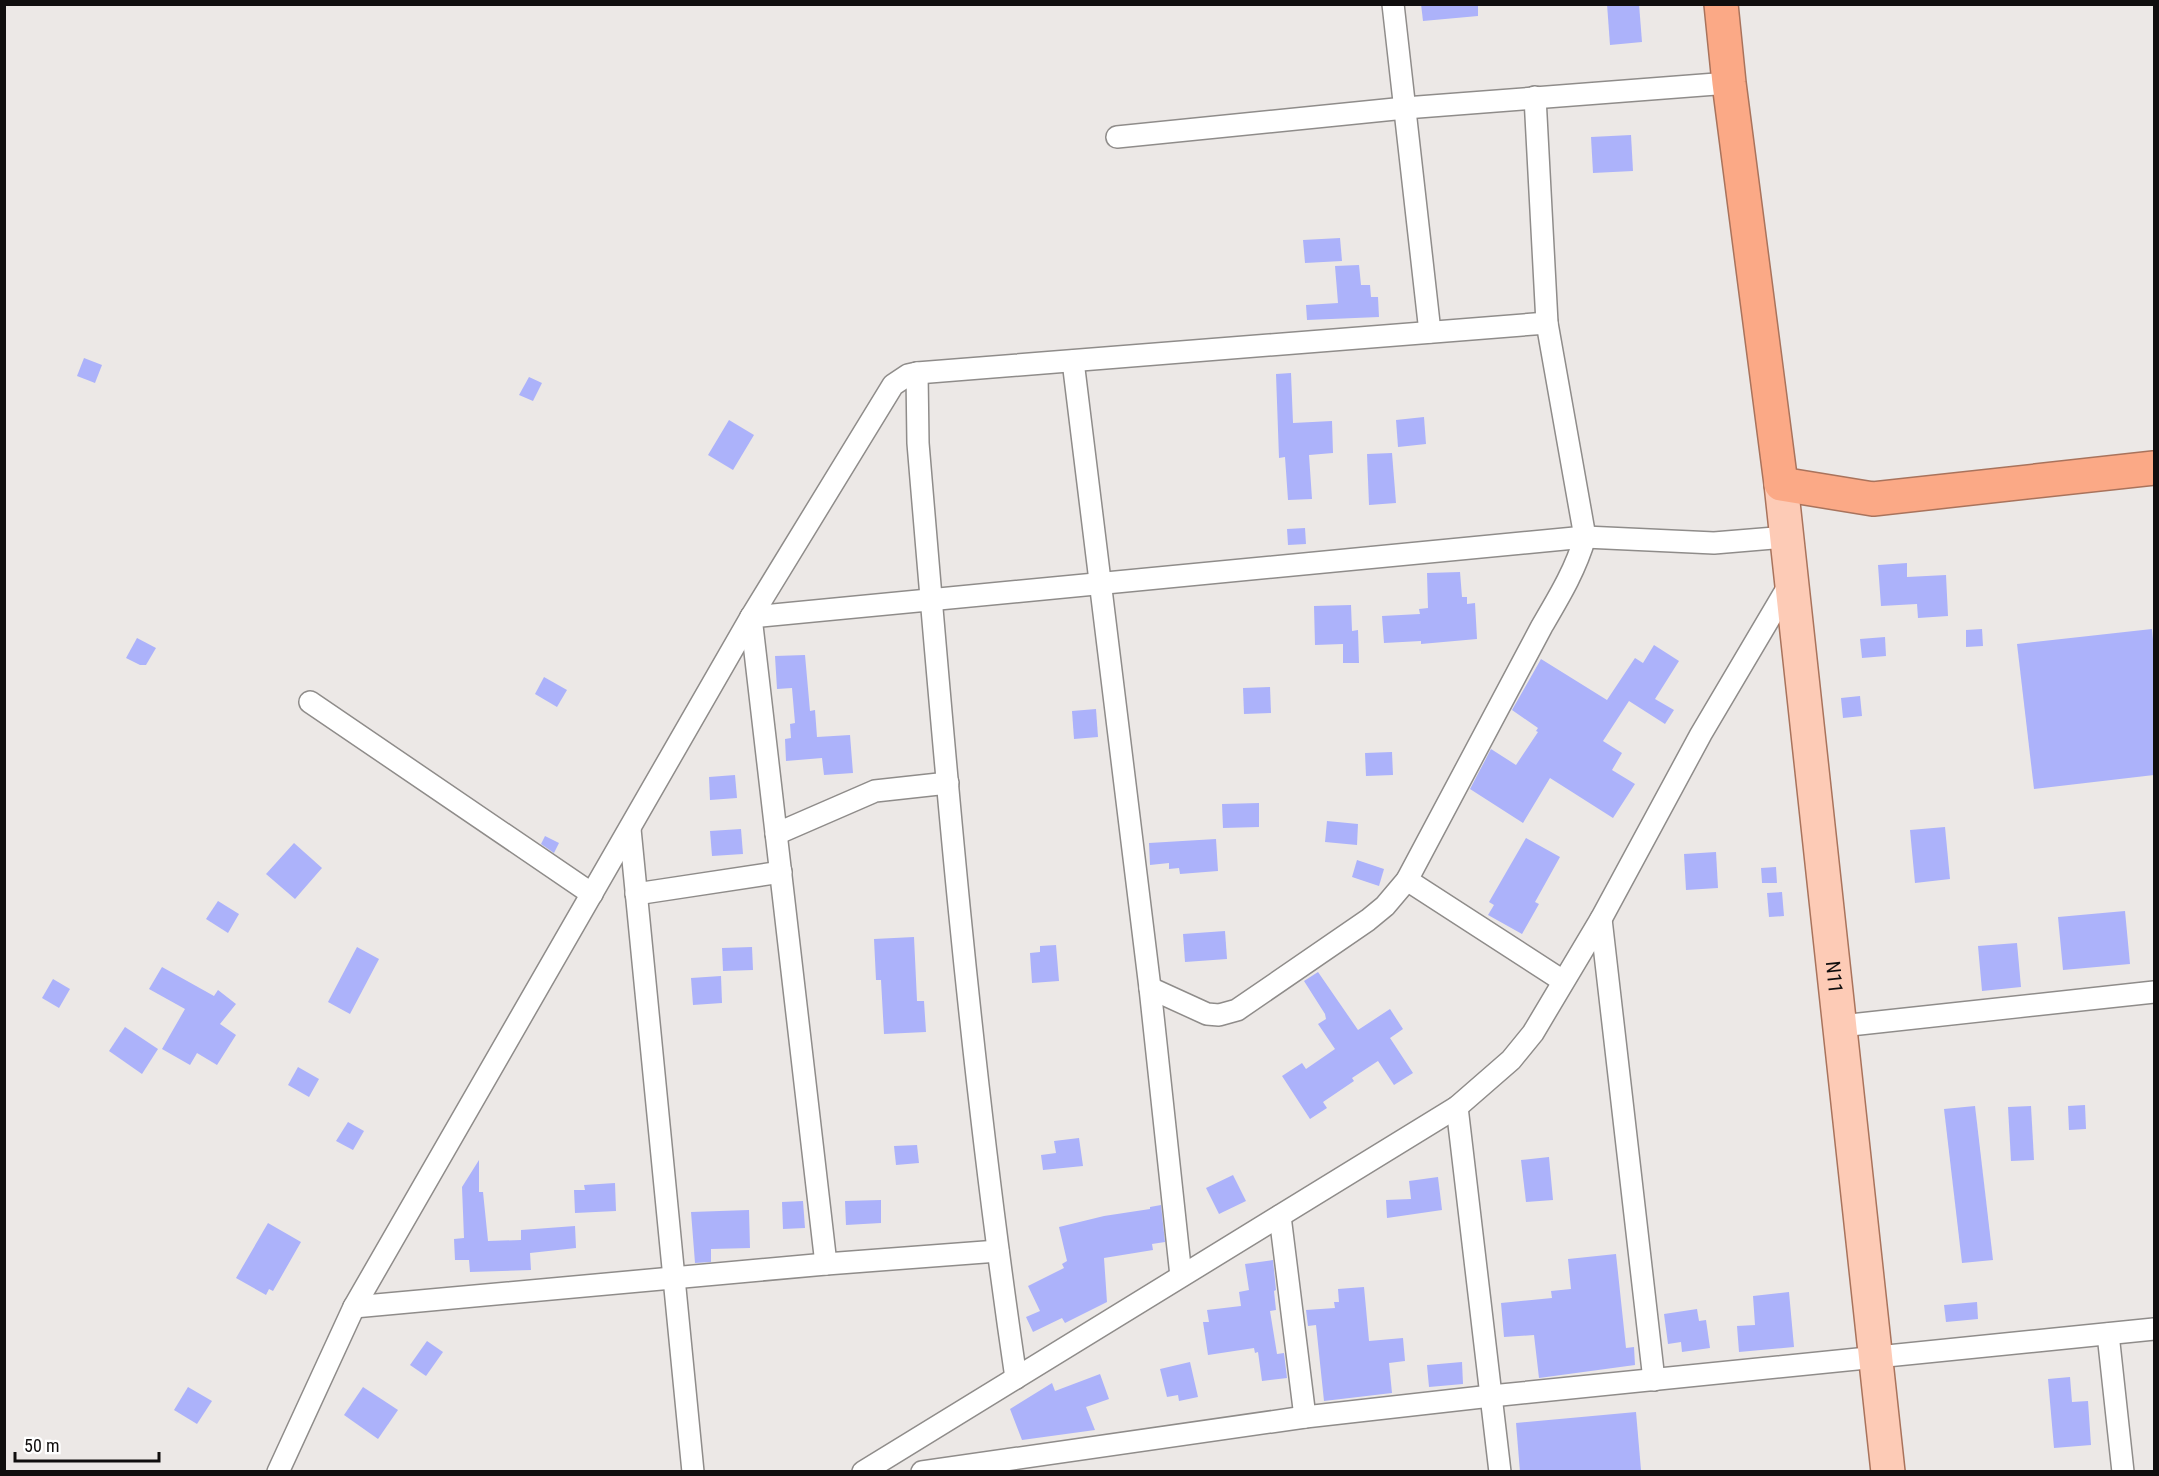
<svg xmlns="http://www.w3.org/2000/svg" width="2159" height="1476" viewBox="0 0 2159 1476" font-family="'Roboto Condensed',sans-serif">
	<rect width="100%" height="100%" fill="#ece8e6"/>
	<g fill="#acb2fa">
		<path d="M1421 4H1478V16L1423 21Z"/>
		<path d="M1607 4H1639L1642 42 1610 45Z"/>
		<path d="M1631 135 1633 171 1593 173 1591 137Z"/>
		<path d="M1340 238 1342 261 1305 263 1303 240Z"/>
		<path d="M1359 265 1361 285H1370L1371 297H1378L1379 317 1307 320 1306 305 1338 303 1335 266Z"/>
		<path d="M84 358 102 365 95 383 77 376Z"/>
		<path d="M1291 373 1293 423 1332 421 1333 453 1309 455 1312 499 1288 500 1285 457 1279 458 1276 374Z"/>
		<path d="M529 377 542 383 533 401 519 395Z"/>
		<path d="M1424 417 1426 444 1398 447 1396 420Z"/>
		<path d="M729 420 754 435 733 470 708 455Z"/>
		<path d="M1392 453 1396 503 1369 505 1367 454Z"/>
		<path d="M1305 528 1306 544 1288 545 1287 529Z"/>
		<path d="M1907 563V577L1946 575 1948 616 1918 618 1917 604 1881 606 1878 565Z"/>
		<path d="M1460 572 1462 597H1467V604L1475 603 1477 639 1421 644V641L1384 643 1382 616 1420 614 1419 609 1428 608 1427 573Z"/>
		<path d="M1351 605 1352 631 1358 630 1359 663H1343V644L1315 645 1314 606Z"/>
		<path d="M1982 629 1983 646 1966 647V630Z"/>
		<path d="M2152 629 2154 650V775L2034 789 2017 644Z"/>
		<path d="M1885 637 1886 656 1862 658 1860 639Z"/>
		<path d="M137 638 156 648 146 665H140L126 658Z"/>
		<path d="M1654 645 1679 661 1655 699 1674 710 1665 724 1629 701 1603 741 1622 753 1612 770 1635 784 1613 818 1550 778 1523 823 1470 789 1491 749 1516 765 1538 732 1536 731 1538 728 1512 710 1541 659 1607 700 1635 658 1643 663Z"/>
		<path d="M805 655 810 711 815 710 817 737 850 735 853 773 824 775 822 758 786 761 785 739 791 738 790 724 795 723 792 688 777 689 775 656Z"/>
		<path d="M544 677 567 690 557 707 535 694Z"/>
		<path d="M1270 687 1271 713 1244 714 1243 688Z"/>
		<path d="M1860 696 1862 716 1843 718 1841 698Z"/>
		<path d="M1096 709 1098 737 1074 739 1072 711Z"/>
		<path d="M1392 752 1393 775 1366 776 1365 753Z"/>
		<path d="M735 775 737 798 710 800 709 777Z"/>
		<path d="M1259 803V827L1223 828 1222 804Z"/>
		<path d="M1327 821 1358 824 1357 845 1325 842Z"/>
		<path d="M1945 827 1950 879 1915 883 1910 830Z"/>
		<path d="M741 829 743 854 712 856 710 831Z"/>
		<path d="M545 836 559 843 554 853 541 844Z"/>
		<path d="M1526 838 1560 857 1535 902 1539 904 1522 934 1488 915 1494 905 1489 902Z"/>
		<path d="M1216 839 1218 871 1180 874 1179 868 1169 869V863L1150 865 1149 843Z"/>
		<path d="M294 843 322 868 295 899 266 874Z"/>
		<path d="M1716 852 1718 888 1686 890 1684 854Z"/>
		<path d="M1357 860 1384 869 1379 886 1352 877Z"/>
		<path d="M1776 867 1777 883H1762L1761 868Z"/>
		<path d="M1782 892 1784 916 1769 917 1767 893Z"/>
		<path d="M218 901 239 914 228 933 206 919Z"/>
		<path d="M2125 911 2130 964 2063 970 2058 917Z"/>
		<path d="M1225 931 1227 959 1185 962 1183 934Z"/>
		<path d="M914 937 917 1001H924L926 1032 884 1034 881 980H876L874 939Z"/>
		<path d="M2017 943 2021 987 1982 991 1978 946Z"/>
		<path d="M1056 945 1059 981 1032 983 1030 953 1040 952V946Z"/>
		<path d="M357 947 379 959 350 1014 328 1002Z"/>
		<path d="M752 947 753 970 723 971 722 948Z"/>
		<path d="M162 967 214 996 218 990 236 1004 220 1024 236 1035 217 1065 197 1053 190 1065 162 1049 185 1009 149 989Z"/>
		<path d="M1318 972 1358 1030 1390 1009 1403 1029 1390 1038 1413 1073 1394 1085 1378 1061 1352 1078 1354 1081 1323 1102 1327 1108 1310 1119 1282 1076 1302 1063 1306 1069 1335 1049 1318 1024 1326 1019 1325 1014 1304 981Z"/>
		<path d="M721 976 722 1003 693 1005 691 978Z"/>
		<path d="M53 979 70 989 59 1008 42 998Z"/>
		<path d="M125 1027 158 1049 142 1074 109 1051Z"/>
		<path d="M298 1067 319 1079 309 1097 288 1085Z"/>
		<path d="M2085 1105 2086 1129 2069 1130 2068 1106Z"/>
		<path d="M1975 1106 1993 1260 1962 1263 1944 1109Z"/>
		<path d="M2031 1106 2034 1160 2011 1161 2008 1107Z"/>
		<path d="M348 1122 364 1131 353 1150 336 1141Z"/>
		<path d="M1079 1138 1083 1166 1043 1170 1041 1155 1056 1153 1054 1141Z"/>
		<path d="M917 1145 919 1163 896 1165 894 1146Z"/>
		<path d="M1549 1157 1553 1200 1526 1202 1521 1160Z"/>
		<path d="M479 1160V1192H483L488 1241 521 1240V1230L575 1226 576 1248 530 1253 531 1270 470 1272 469 1260H455L454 1239 464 1238 462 1187Z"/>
		<path d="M1233 1175 1246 1201 1219 1214 1206 1188Z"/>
		<path d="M1438 1177 1442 1210 1387 1218 1386 1200 1411 1199 1409 1181Z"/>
		<path d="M615 1183 616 1211 575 1213 574 1190H585L584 1185Z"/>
		<path d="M881 1200V1223L846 1225 845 1201Z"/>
		<path d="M803 1201 805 1228 783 1229 782 1202Z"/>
		<path d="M1161 1205 1165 1242 1152 1244 1153 1250 1104 1258 1107 1302 1065 1323 1062 1318 1033 1332 1026 1317 1040 1311 1028 1286 1064 1268 1062 1264 1067 1261 1059 1227 1104 1216 1150 1209V1207Z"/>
		<path d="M749 1210 750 1248 711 1249V1262L695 1263 691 1212Z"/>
		<path d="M268 1223 301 1242 273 1291 269 1289 266 1295 236 1278Z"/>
		<path d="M1616 1254 1626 1348 1634 1347 1635 1365 1539 1378 1534 1335 1504 1337 1501 1303 1552 1298 1551 1291 1571 1289 1568 1259Z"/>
		<path d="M1273 1260 1276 1290 1274 1291 1276 1310 1270 1311 1277 1354 1284 1353 1287 1378 1262 1381 1258 1352 1255 1353 1254 1348 1208 1355 1203 1322H1209L1207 1310 1241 1306 1239 1292 1249 1290 1245 1264Z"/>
		<path d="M1364 1287 1369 1341 1403 1338 1405 1361 1389 1363 1392 1393 1324 1401 1316 1325 1308 1326 1306 1310 1335 1308 1334 1302H1339L1338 1289Z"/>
		<path d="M1789 1292 1794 1347 1739 1352 1737 1326 1755 1325 1753 1296Z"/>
		<path d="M1977 1302 1978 1319 1946 1322 1944 1305Z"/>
		<path d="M1697 1309 1699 1321 1706 1320 1710 1348 1682 1352 1681 1342 1668 1344 1664 1314Z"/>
		<path d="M427 1341 443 1352 426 1376 410 1365Z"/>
		<path d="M1190 1362 1198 1397 1179 1401 1178 1395 1167 1397 1160 1369Z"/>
		<path d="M1462 1362 1463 1384 1429 1387 1427 1365Z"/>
		<path d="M1100 1374 1109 1399 1086 1407 1095 1430 1022 1440 1010 1409 1052 1383 1055 1391Z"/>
		<path d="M2070 1377 2072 1402 2088 1401 2091 1445 2054 1448 2048 1379Z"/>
		<path d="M188 1387 212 1401 197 1424 174 1410Z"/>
		<path d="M363 1387 398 1410 378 1439 344 1415Z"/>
		<path d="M1636 1412 1641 1470 1621 1472H1520L1516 1423Z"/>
	</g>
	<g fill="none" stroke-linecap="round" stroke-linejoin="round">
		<defs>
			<g id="street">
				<path d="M1393 4 1430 332"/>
				<path d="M1117 137 1405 108 1729 83"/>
				<path d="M1073 361 1150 988 1181 1276"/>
				<path d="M917 373 918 443C944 755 970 1068 1016 1378"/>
				<path d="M751 617 1585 537 1714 543 1787 537"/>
				<path d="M751 617 826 1264"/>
				<path d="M310 702 592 894"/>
				<path d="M630 829 693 1472"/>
				<path d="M776 834 875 791 948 783"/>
				<path d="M1407 880 1563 981"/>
				<path d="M636 894 781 872"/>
				<path d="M1601 919 1654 1380"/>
				<path d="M1150 988 1207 1014 1219 1015 1237 1010 1368 920 1385 906 1407 880 1542 626C1559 597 1576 569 1585 537L1547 323 1535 97"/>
				<path d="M1841 1026 2154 992"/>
				<path d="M1457 1107 1500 1472"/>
				<path d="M1280 1216 1305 1417"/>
				<path d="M354 1307 826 1264 998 1251"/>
				<path d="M2108 1334 2123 1472"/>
				<path d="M278 1472 354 1307 751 617 893 385 908 375 917 373 1547 323"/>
				<path d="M863 1472 1457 1107 1511 1060 1533 1033 1601 919 1701 734 1792 580"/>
				<path d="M922 1472 1305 1417 1491 1396 2154 1329"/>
			</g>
			<g id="primary">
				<path id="s1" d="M1781 484 1888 1472"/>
			</g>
			<path id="highway" d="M1721 4 1729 83 1781 484 1873 499 2154 468"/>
		</defs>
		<use href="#street" stroke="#8f8c8a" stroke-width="24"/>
		<use href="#primary" stroke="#a9735c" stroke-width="36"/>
		<use href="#highway" stroke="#a9735c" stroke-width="36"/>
		<use href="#street" stroke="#fff" stroke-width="21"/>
		<use href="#primary" stroke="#fdcbb6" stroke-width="33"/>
		<use href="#highway" stroke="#fba986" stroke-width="33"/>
	</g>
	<g text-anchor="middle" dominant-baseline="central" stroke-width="5" stroke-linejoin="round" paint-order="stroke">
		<g font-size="20" fill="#100e0e" stroke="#fff">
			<text stroke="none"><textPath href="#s1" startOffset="496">N11</textPath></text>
		</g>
	</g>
	<rect width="2159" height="1476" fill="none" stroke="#100e0e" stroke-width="12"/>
	<path d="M15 1452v9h144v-9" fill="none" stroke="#100e0e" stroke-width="3"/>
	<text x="24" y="1452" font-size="18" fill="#100e0e" stroke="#ffffff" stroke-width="4.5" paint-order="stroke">50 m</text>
</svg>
